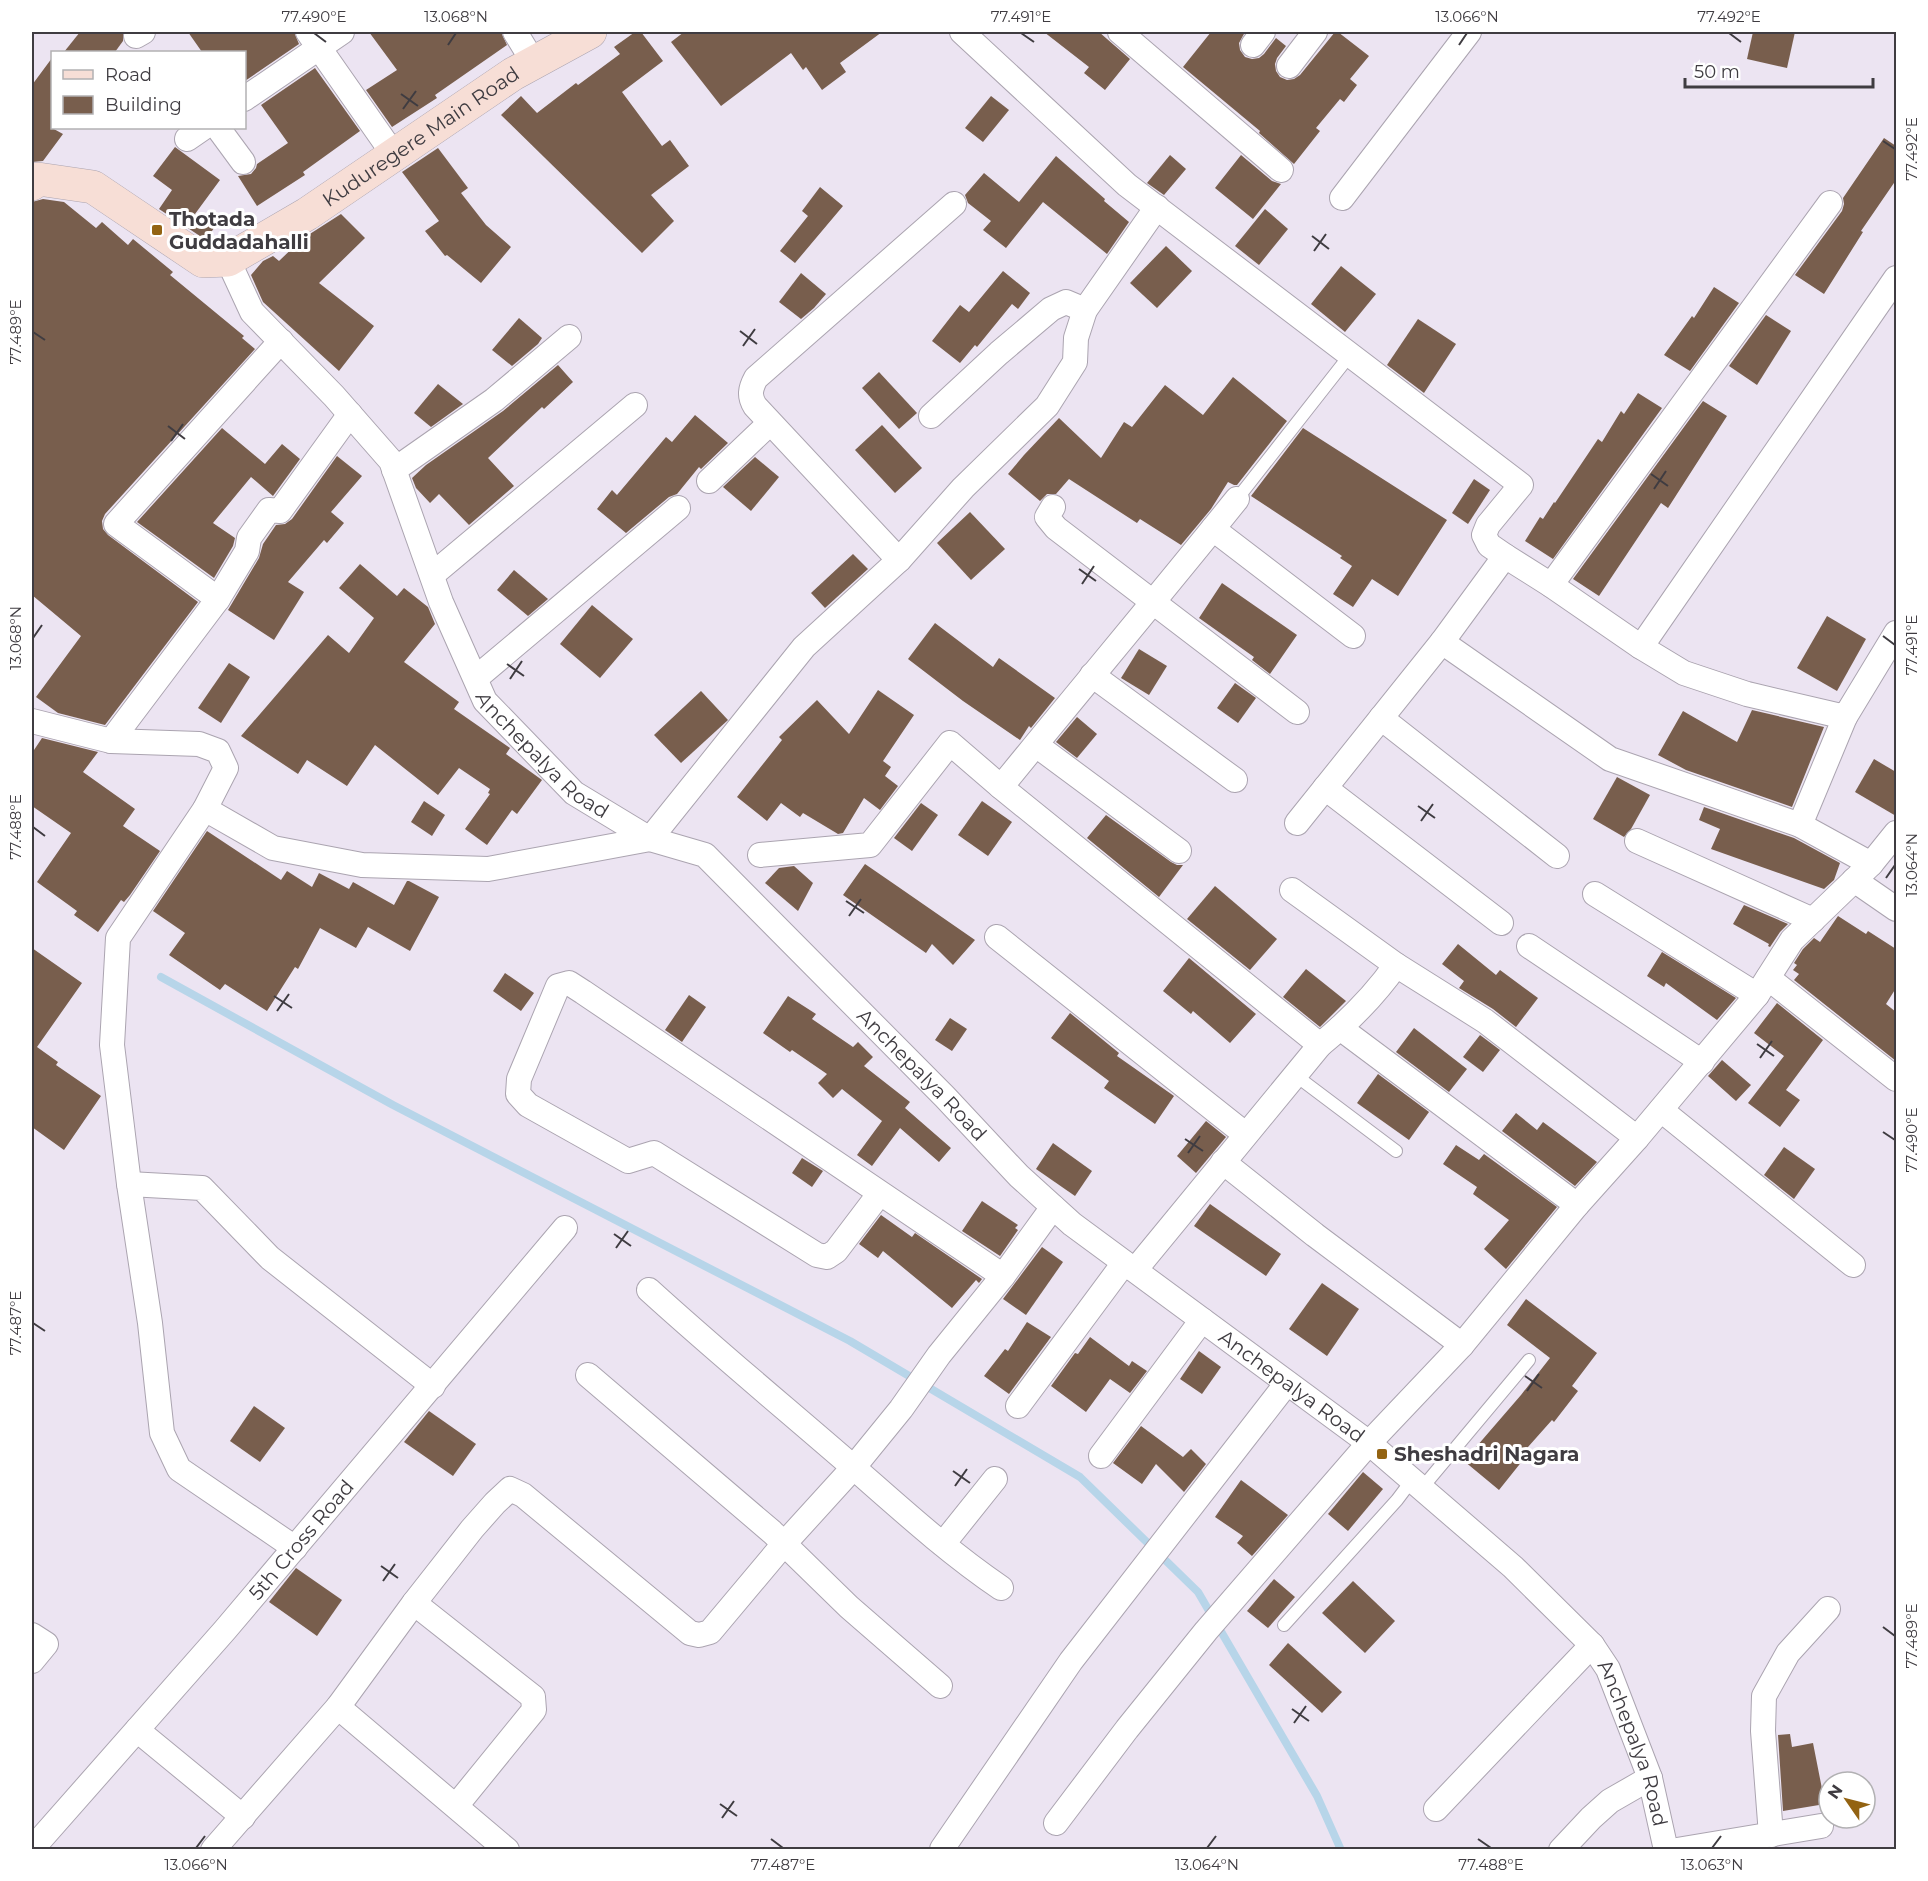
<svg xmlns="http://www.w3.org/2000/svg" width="1928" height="1881" viewBox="0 0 1928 1881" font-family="Montserrat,sans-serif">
	<rect width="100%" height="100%" fill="#ece4f2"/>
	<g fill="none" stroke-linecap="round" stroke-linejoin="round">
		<path stroke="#b7d5e9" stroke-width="8" d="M161 977 393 1105 850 1341 1080 1477 1198 1592 1317 1796 1341 1850"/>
	</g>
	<g fill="#785e4d">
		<path d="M80 32H123V41L115 52H64Z"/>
		<path d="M188 32H294L299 44 245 81 246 52H202Z"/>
		<path d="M369 32H501L507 45 435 95 437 98 392 127 366 90 397 70Z"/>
		<path d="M635 32H641L663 61 622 92 662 146 670 140 689 166 651 195 674 221 642 253 501 115 521 96 537 113 576 83 578 85 620 54 614 47Z"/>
		<path d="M684 32H882L840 63 846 72 822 90 806 67 803 70 791 53 721 106 671 42Z"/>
		<path d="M1044 32H1099L1130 59 1105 90 1084 73 1089 67Z"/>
		<path d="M1211 32H1245L1239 43 1240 50 1245 57 1252 59 1259 58 1264 54 1276 38 1286 46 1277 58 1275 64 1276 71 1280 77 1287 80 1294 79 1300 75 1335 32H1338L1369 56 1350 79 1357 85 1344 102 1340 99 1316 128 1320 131 1294 164 1259 133 1260 131 1183 67Z"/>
		<path d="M1753 32H1795L1787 68 1747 59Z"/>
		<path d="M52 58V128L63 134 43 161 32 162V85Z"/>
		<path d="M315 68 360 131 303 172 305 175 257 206 238 176 251 174 256 168 257 164 288 143 261 105Z"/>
		<path d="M991 96 1009 110 983 142 965 128Z"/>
		<path d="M1884 138 1896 146V180L1861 231 1863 232 1824 294 1795 275 1842 211 1844 204 1843 198Z"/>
		<path d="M175 147 220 180 195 214 214 228 206 240 159 209 172 190 153 176Z"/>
		<path d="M438 148 468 188 461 193 486 225 511 247 481 283 447 255 445 256 425 231 439 221 402 172Z"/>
		<path d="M1170 155 1186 169 1164 195 1147 183Z"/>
		<path d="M1241 155 1272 181 1281 184 1253 219 1215 188Z"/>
		<path d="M1056 156 1105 199 1104 201 1129 222 1107 254 1043 202 1006 248 983 230 991 221 968 203 965 195 984 173 1019 202Z"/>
		<path d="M820 187 843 206 795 263 780 251 808 216 802 211Z"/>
		<path d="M43 199 64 202 96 228 102 222 128 245 133 239 173 272 170 275 244 336 242 338 255 349 105 514 102 521 103 529 108 535 198 602 105 725 58 713 36 697 81 636 32 595V202Z"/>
		<path d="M1265 209 1288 229 1259 265 1235 246Z"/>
		<path d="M341 214 365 238 319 283 374 326 339 371 263 302 251 275 263 261 273 256 279 261 302 239Z"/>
		<path d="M1166 246 1192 271 1157 308 1130 283Z"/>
		<path d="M1341 266 1376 294 1345 332 1311 304Z"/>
		<path d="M1003 271 1030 293 1018 309 1012 304 977 347 975 345 960 363 932 341 960 305 969 312Z"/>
		<path d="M801 273 826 294 814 308 801 319 779 302Z"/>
		<path d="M1714 287 1739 303 1690 371 1664 355 1692 316 1694 318Z"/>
		<path d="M1766 315 1791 331 1757 385 1729 366Z"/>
		<path d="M519 318 542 338 538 344 512 366 492 350Z"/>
		<path d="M1418 319 1456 344 1424 393 1387 365Z"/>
		<path d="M558 365 573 382 544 409 542 407 488 458 514 486 469 525 439 494 430 503 416 488 412 478 426 465 503 411Z"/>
		<path d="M879 372 917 413 899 429 862 388Z"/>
		<path d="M1233 377 1287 421 1237 485H1234L1228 482 1211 509 1181 545 1140 519 1137 523 1069 479 1056 494H1047L1040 501 1008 474 1024 455 1059 418 1101 458 1124 422 1132 427 1165 385 1203 415Z"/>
		<path d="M438 384 463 404 431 427 414 413Z"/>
		<path d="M1638 393 1662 408 1553 559 1525 541 1540 517 1543 519 1554 502 1555 503 1598 439 1602 442 1621 411 1624 414Z"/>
		<path d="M1703 401 1727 416 1668 508 1661 503 1599 596 1573 579Z"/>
		<path d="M695 415 728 443 701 469 699 467 677 494 669 497 626 533 597 509 612 490 617 495 666 437 672 442Z"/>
		<path d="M882 425 922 468 895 493 855 450Z"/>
		<path d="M222 428 265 464 282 444 300 459 273 496 251 477 213 523 235 538 233 546 214 578 137 522Z"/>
		<path d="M1303 428 1447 520 1398 596 1372 579 1353 607 1333 594 1352 566 1340 558 1342 556 1251 496Z"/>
		<path d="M337 456 362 476 331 512 344 523 327 543 324 540 288 582 304 592 274 640 228 610 259 558 263 544 276 525 285 524 292 519Z"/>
		<path d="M755 457 779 477 751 511 723 487Z"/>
		<path d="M1474 479 1490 490 1468 524 1452 513Z"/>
		<path d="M970 512 1005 549 971 580 937 543Z"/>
		<path d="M853 554 868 569 825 608 811 593Z"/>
		<path d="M360 564 397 596 404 588 428 607 435 624 404 662 459 702 454 709 510 748 506 754 542 780 517 814 512 810 487 845 465 829 490 794 488 793 490 789 459 768 438 795 375 745 347 786 307 760 298 774 241 736 328 635 349 653 374 618 339 588Z"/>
		<path d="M514 570 548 599 528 616 497 590Z"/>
		<path d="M1222 583 1297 635 1270 674 1252 660 1254 657 1199 618Z"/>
		<path d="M592 605 633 639 600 678 560 644Z"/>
		<path d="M1827 616 1866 639 1837 691 1797 668Z"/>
		<path d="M935 623 993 667 999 658 1055 698 1031 728 1029 726 1020 740 963 701 908 659Z"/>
		<path d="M1139 649 1167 666 1149 695 1121 678Z"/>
		<path d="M229 663 250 677 221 723 198 708Z"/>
		<path d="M1235 683 1256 698 1238 723 1217 708Z"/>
		<path d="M878 690 914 715 883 761 891 767 885 776 898 786 880 810 864 798 843 833 838 834 803 813 800 817 781 803 767 821 737 797 782 740 779 737 817 700 849 734Z"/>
		<path d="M701 691 728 720 681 763 654 735Z"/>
		<path d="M1752 710 1824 727 1792 807 1686 770 1658 755 1683 711 1737 742Z"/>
		<path d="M1077 717 1097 734 1077 758 1056 742Z"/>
		<path d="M42 738 98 752 83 772 135 809 123 826 160 851 130 895 124 902 121 900 98 932 74 915 77 911 37 882 71 833 32 806V753Z"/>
		<path d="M1874 759 1896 772V816L1855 792Z"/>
		<path d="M1617 777 1650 795 1631 829 1624 837 1593 819Z"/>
		<path d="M424 801 445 815 432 836 411 822Z"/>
		<path d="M982 801 1012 822 988 856 958 835Z"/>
		<path d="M921 803 938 815 912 851 894 838Z"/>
		<path d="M1704 807 1794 838 1840 863 1834 880 1824 889 1711 849 1720 829 1699 820Z"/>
		<path d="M1106 815 1171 862 1177 865H1183L1159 897 1087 838Z"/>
		<path d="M207 831 281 880 287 871 312 887 319 873 349 889 353 882 394 905 407 881H409L439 897 410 951 368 927 356 948 320 928 298 969 295 967 267 1011 225 984 220 990 169 955 185 933 153 911Z"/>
		<path d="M865 864 897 886 975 940 953 965 932 944 926 953 843 895Z"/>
		<path d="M794 866 813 883 798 911 765 883 779 868Z"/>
		<path d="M1215 886 1277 939 1250 970 1187 919Z"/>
		<path d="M1744 905 1788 924 1780 932 1770 947 1768 946 1769 944 1733 924Z"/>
		<path d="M1838 916 1866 934 1868 931 1896 949V988L1886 1004 1896 1012V1061L1794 980 1799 974 1793 970 1797 965 1794 963 1803 949 1814 938 1820 942Z"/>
		<path d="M1458 944 1496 975 1500 970 1538 998 1516 1027 1493 1009 1459 988 1464 981 1442 964Z"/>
		<path d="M32 948 82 983 37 1047 58 1062 56 1065 101 1096 64 1150 32 1127Z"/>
		<path d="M1662 952 1736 998 1717 1020 1666 983 1664 987 1647 976Z"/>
		<path d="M1189 958 1256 1014 1230 1043 1193 1011 1191 1014 1163 991Z"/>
		<path d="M1306 969 1346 1001 1320 1027 1283 997Z"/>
		<path d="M505 973 534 993 521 1011 493 991Z"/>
		<path d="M689 995 706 1007 682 1042 665 1030Z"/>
		<path d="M788 996 816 1014 812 1019 853 1047 858 1042 873 1057 864 1066 910 1102 905 1108 951 1148 939 1162 900 1128 872 1166 857 1155 882 1121 842 1089 833 1098 818 1083 827 1074 792 1050 790 1052 763 1033Z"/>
		<path d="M1777 1003 1823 1040 1786 1090 1800 1100 1780 1127 1748 1103 1784 1056 1754 1033Z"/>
		<path d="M1070 1013 1119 1053 1117 1056 1174 1096 1155 1124 1104 1088 1109 1081 1051 1038Z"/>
		<path d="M950 1018 967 1029 952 1051 935 1040Z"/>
		<path d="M1414 1028 1467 1069 1449 1092 1396 1052Z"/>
		<path d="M1480 1035 1500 1050 1483 1072 1463 1057Z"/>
		<path d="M1722 1060 1751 1085 1736 1101 1708 1076Z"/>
		<path d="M1378 1074 1429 1112 1409 1140 1357 1103Z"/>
		<path d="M1516 1113 1537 1130 1543 1122 1597 1162 1575 1186 1502 1131Z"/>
		<path d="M1206 1121 1226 1137 1196 1173 1177 1156Z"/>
		<path d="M1053 1143 1092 1171 1075 1196 1036 1169Z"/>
		<path d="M1456 1145 1479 1160 1484 1154 1557 1207 1506 1269 1484 1249 1509 1220 1473 1194 1477 1187 1443 1164Z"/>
		<path d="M1784 1147 1815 1169 1794 1199 1764 1175Z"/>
		<path d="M802 1158 823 1171 812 1187 792 1173Z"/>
		<path d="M982 1201 1018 1225 1015 1228 1018 1230 1000 1256 962 1231Z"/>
		<path d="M1210 1204 1281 1254 1266 1276 1194 1226Z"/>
		<path d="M881 1215 912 1237 915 1233 982 1279 979 1283 976 1280 952 1308 883 1251 878 1258 859 1244Z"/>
		<path d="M1042 1247 1063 1262 1026 1315 1003 1299Z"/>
		<path d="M1322 1283 1359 1309 1327 1356 1289 1329Z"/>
		<path d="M1526 1299 1597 1353 1572 1386 1578 1391 1554 1422 1552 1420 1519 1457 1523 1460 1499 1490 1464 1461 1521 1395 1550 1358 1507 1325Z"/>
		<path d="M1027 1322 1051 1337 1009 1394 984 1376 1005 1349 1008 1351Z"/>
		<path d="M1090 1337 1129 1366 1132 1361 1147 1371 1130 1393 1110 1379 1086 1412 1051 1386 1075 1353 1078 1354Z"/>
		<path d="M1199 1351 1221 1367 1202 1394 1180 1379Z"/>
		<path d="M254 1406 285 1428 260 1462 230 1441Z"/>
		<path d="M429 1411 476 1444 453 1476 404 1442Z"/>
		<path d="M1141 1426 1183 1457 1191 1449 1206 1464 1184 1492 1156 1464 1142 1484 1113 1463Z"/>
		<path d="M1363 1472 1383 1489 1348 1531 1328 1514Z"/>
		<path d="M1241 1480 1288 1515 1252 1556 1237 1543 1243 1536 1215 1517Z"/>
		<path d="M296 1568 342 1600 317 1636 269 1602Z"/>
		<path d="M1274 1579 1295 1597 1268 1628 1247 1611Z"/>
		<path d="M1353 1581 1395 1621 1365 1653 1322 1613Z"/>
		<path d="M1288 1643 1342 1692 1322 1713 1269 1665Z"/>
		<path d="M1790 1734 1792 1747 1813 1743 1825 1804 1783 1811 1778 1735Z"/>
	</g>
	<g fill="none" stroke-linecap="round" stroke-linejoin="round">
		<defs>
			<g id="lane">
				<path d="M1237 499 1350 355"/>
				<path d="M1295 1075 1396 1151"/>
				<path d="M1422 1488 1529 1360"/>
				<path d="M1284 1625 1397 1500 1412 1480"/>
			</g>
			<g id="street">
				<path d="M308 32 394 155"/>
				<path d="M515 32 534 63"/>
				<path d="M962 32 1127 185 1521 485 1488 525 1484 535 1489 545 1505 556 1442 642 1297 823"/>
				<path d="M1120 32 1281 170"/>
				<path d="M136 36 143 32"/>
				<path d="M1253 45 1263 32"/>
				<path d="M1289 66 1315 32"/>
				<path d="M244 99 342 32"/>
				<path d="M218 128 243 162"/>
				<path d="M187 139 203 128"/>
				<path d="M1342 198 1469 32"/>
				<path id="s1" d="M228 260 252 312 334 396 391 461 441 602 485 701 574 793 650 839 705 855 945 1097 1019 1176 1072 1224 1369 1443 1513 1567 1592 1645 1608 1669 1650 1778 1666 1850"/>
				<path d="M931 416 999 353 1051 309 1066 302 1085 310"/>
				<path d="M394 470 494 400 569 337"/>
				<path d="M709 481 770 423"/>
				<path d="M1053 507 1047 517 1056 528 1297 712"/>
				<path d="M1213 529 1353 636"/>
				<path d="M1505 556 1551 585 1641 647 1684 673 1747 694 1845 717 1896 633"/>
				<path d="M899 560 755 406C749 396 750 389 756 378L954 204"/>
				<path d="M432 575 635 405"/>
				<path d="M1551 585 1830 203"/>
				<path d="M218 599 247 551 249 538 269 510 280 511 350 414"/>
				<path d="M1442 642 1610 759 1800 825 1871 864"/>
				<path d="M1641 647 1896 278"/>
				<path d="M1092 675 1235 780"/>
				<path d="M476 678 678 508"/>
				<path d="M1381 718 1557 856"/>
				<path d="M32 721 111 741 199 744 218 751 226 768 205 809 118 938 112 1045 129 1184 150 1323 162 1433 179 1469 295 1548"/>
				<path d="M111 741 218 599 116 524 281 341"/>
				<path d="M1036 745 1179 851"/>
				<path d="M1001 787 1320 1045"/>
				<path d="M1325 788 1501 923"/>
				<path d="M205 809 273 848 362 865 488 869 650 839 804 647 899 560 963 488 1047 406 1075 362 1076 338 1085 310 1157 207"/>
				<path d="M1800 825 1845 717"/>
				<path d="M1637 841 1813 920"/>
				<path d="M760 855 870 845 950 743 1001 787C1079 691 1159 596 1237 499"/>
				<path d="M1854 880 1896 909"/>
				<path d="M1595 894 1757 995"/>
				<path d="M997 937 1245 1134"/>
				<path d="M1529 946 1702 1062"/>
				<path d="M1396 965 1485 1021 1637 1138"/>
				<path d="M1768 978 1896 1079"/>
				<path d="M1340 1028 1577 1205"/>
				<path d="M1661 1110 1853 1265"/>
				<path d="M1223 1162 1315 1235 1462 1345"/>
				<path d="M129 1184 202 1188 270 1258 433 1386"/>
				<path d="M880 1193 836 1251 827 1257 817 1255 654 1153 628 1161 528 1105 518 1094 519 1079 558 986 569 983 583 992 1003 1276"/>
				<path d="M1135 1270 1320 1045C1348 1022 1375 995 1396 965L1292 890"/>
				<path d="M649 1290C716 1351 785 1408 853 1467 901 1509 948 1552 1001 1588"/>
				<path d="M588 1375 772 1532 849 1607 940 1686"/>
				<path d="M1018 1406 1124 1263"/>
				<path d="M1101 1456 1202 1320"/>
				<path d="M943 1544 995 1479"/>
				<path d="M414 1603 533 1697 534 1710 456 1806"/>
				<path d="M32 1635 46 1644 32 1661"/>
				<path d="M338 1707 507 1850"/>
				<path d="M137 1730 243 1817"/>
				<path d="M1436 1809 1592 1645"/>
				<path d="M1056 1823 1127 1729 1206 1631 1369 1443 1462 1345 1577 1205 1637 1138 1757 995 1792 940 1871 864 1896 833"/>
				<path d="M1771 1835 1763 1731 1764 1696 1788 1653 1828 1609"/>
				<path id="s2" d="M32 1849 225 1630 565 1228"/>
				<path d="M942 1849 1071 1661 1287 1383"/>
				<path d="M213 1850 338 1707 414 1603 472 1529 495 1503 510 1489 523 1495 690 1633 699 1635 710 1632 783 1545 853 1468 901 1409 939 1355 1003 1276 1053 1207"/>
				<path d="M1561 1850 1591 1818 1610 1801 1650 1778"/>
				<path d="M1677 1850 1821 1826"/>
			</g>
			<g id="secondary">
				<path id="s3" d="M32 184 38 179 93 187 203 261 228 260 307 214 513 74 590 32"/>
			</g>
		</defs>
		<use href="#lane" stroke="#aba4b0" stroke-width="14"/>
		<use href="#street" stroke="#aba4b0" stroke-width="26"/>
		<use href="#secondary" stroke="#aba4b0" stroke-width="34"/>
		<use href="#lane" stroke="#fff" stroke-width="12"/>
		<use href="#street" stroke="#fff" stroke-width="24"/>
		<use href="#secondary" stroke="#f7ded6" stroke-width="33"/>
	</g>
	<path fill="none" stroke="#3f3c41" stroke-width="2" d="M314 33 326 42M1021 33 1034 42M1729 33 1741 42M448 45 456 33M1459 45 1467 33M401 94 418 106M403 109 416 91M1883 141 1895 149M1312 236 1329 249M1314 251 1326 234M740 331 757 344M33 332 45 340M743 346 755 329M168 426 185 439M171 441 183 424M1651 474 1668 486M1654 489 1666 471M1079 569 1096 581M1082 584 1094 566M1883 636 1895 645M33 638 42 625M507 664 524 676M510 679 522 661M1418 806 1435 818M1421 821 1433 804M33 827 45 836M1886 878 1895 865M846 901 864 913M849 916 861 899M274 996 292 1008M277 1011 289 994M1757 1044 1774 1056M1760 1058 1772 1041M1883 1132 1895 1140M1185 1139 1203 1151M1188 1153 1200 1136M614 1234 631 1246M616 1248 628 1231M33 1323 45 1331M1525 1376 1542 1388M1527 1391 1539 1374M953 1471 970 1483M955 1486 967 1469M381 1566 398 1578M383 1581 395 1564M1883 1627 1895 1636M1292 1709 1309 1721M1294 1723 1306 1706M720 1804 737 1816M722 1818 734 1801M771 1839 783 1848M1478 1839 1491 1848M196 1848 205 1836M1207 1848 1216 1836M1712 1848 1721 1836"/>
	<g fill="#936312" stroke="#fff" stroke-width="2">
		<rect x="151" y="224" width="12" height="12" rx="3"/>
		<rect x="1376" y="1448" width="12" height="12" rx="3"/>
	</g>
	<g text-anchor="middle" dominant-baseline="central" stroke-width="6" stroke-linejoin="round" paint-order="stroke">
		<g font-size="20" fill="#3f3c41" stroke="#fff">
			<text stroke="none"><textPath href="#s3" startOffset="450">Kuduregere Main Road</textPath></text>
			<text stroke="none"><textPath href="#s1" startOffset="598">Anchepalya Road</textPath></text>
			<text stroke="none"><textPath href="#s1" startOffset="1102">Anchepalya Road</textPath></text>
			<text stroke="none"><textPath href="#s1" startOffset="1587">Anchepalya Road</textPath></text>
			<text stroke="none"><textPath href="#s2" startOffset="410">5th Cross Road</textPath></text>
			<text stroke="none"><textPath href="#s1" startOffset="2091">Anchepalya Road</textPath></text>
		</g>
		<g font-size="20" font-weight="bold" fill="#3f3c41" stroke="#fff" text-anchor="start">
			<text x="169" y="219">Thotada<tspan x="169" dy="23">Guddadahalli</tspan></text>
			<text x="1394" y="1454">Sheshadri Nagara</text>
		</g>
	</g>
	<rect width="1928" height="1881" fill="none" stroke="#ffffff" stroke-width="66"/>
	<rect x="51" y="51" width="195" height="78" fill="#ffffff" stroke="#b2b1b3" stroke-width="1.5"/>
	<rect x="63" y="70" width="30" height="9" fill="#f7ded6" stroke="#b2b1b3" stroke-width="1.5"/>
	<text x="105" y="81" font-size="18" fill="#3f3c41">Road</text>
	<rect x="63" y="96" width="30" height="18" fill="#785e4d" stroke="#b2b1b3" stroke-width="1.5"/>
	<text x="105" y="111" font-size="18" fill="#3f3c41">Building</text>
	<g transform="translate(1847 1800) rotate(305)"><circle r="28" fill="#ffffff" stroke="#b2b1b3" stroke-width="1.5"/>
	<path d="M0-4.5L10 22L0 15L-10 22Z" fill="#936312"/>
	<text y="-9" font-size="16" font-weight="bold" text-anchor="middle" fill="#3f3c41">N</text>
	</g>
	<path d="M1685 78v9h188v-9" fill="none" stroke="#3f3c41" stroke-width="3"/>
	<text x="1694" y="78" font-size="18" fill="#3f3c41" stroke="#ffffff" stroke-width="4.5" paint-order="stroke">50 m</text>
	<rect x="33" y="33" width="1862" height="1815" fill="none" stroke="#3f3c41" stroke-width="2"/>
	<g font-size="15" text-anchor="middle" fill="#3f3c41">
		<text x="314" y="22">77.490°E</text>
		<text x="456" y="22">13.068°N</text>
		<text x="1021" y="22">77.491°E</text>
		<text x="1467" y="22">13.066°N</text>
		<text x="1729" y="22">77.492°E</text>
		<text transform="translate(1912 149) rotate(-90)" y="5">77.492°E</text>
		<text transform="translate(16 332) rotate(-90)" y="5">77.489°E</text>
		<text transform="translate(16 638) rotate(-90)" y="5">13.068°N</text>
		<text transform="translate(1912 645) rotate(-90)" y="5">77.491°E</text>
		<text transform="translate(16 827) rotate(-90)" y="5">77.488°E</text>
		<text transform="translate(1912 865) rotate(-90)" y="5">13.064°N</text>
		<text transform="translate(1912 1140) rotate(-90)" y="5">77.490°E</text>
		<text transform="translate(16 1323) rotate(-90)" y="5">77.487°E</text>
		<text transform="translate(1912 1636) rotate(-90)" y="5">77.489°E</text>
		<text x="196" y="1870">13.066°N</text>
		<text x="783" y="1870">77.487°E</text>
		<text x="1207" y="1870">13.064°N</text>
		<text x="1491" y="1870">77.488°E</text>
		<text x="1712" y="1870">13.063°N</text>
	</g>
</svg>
